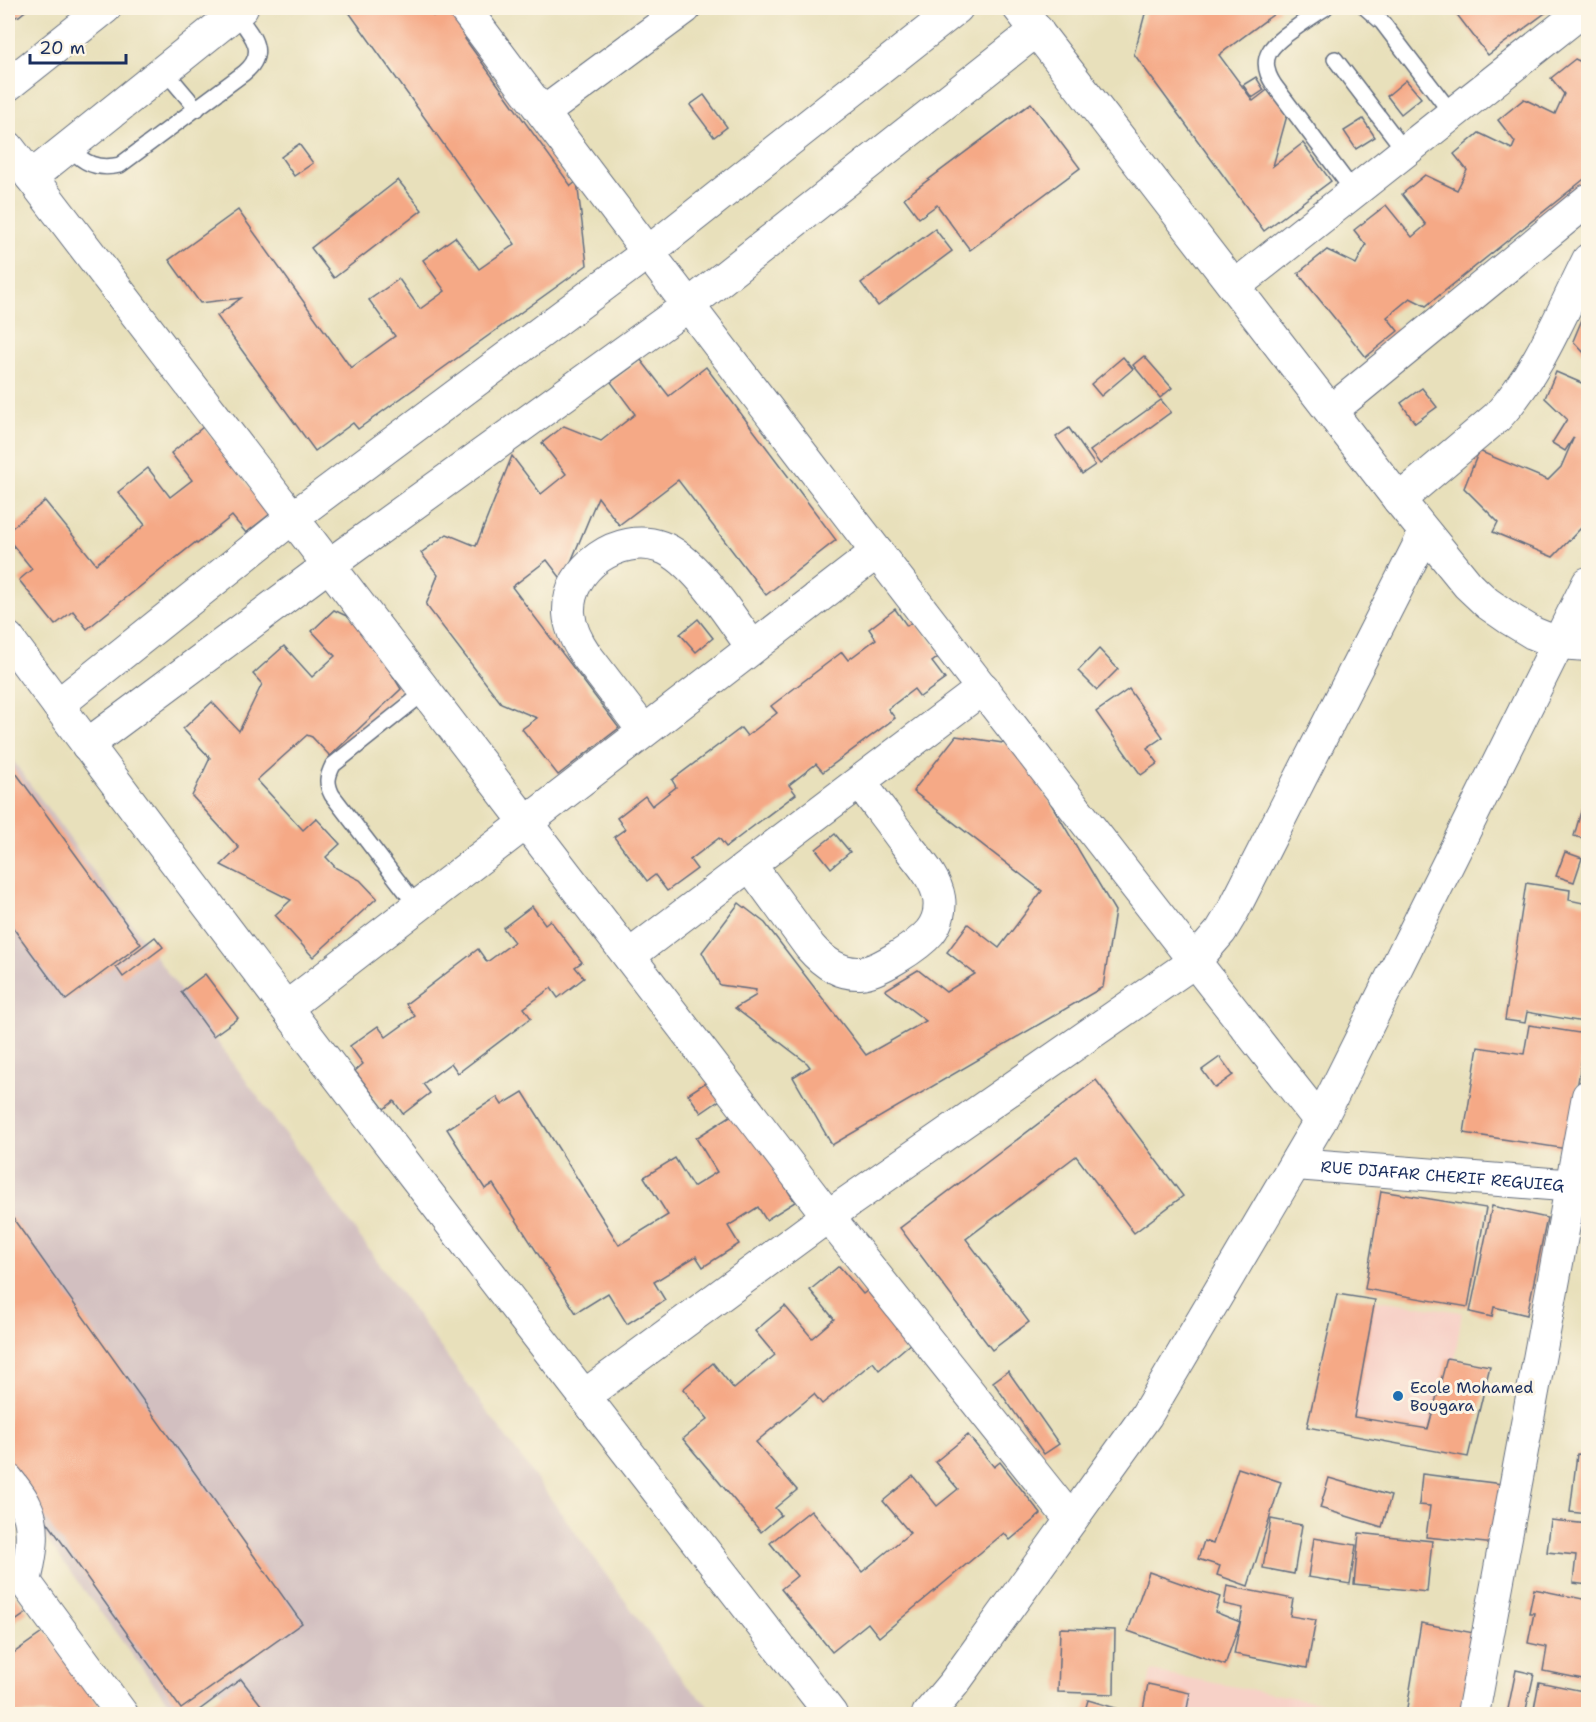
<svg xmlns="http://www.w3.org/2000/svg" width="1596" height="1722" viewBox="0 0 1596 1722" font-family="'Shantell Sans',sans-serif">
	<rect width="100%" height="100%" fill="#fcf5e5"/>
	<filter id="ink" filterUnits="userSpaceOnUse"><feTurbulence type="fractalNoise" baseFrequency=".0167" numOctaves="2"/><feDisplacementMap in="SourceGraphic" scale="12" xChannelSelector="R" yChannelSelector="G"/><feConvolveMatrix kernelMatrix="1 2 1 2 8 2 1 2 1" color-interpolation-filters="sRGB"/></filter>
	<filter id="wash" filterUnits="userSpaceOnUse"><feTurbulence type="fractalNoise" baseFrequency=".008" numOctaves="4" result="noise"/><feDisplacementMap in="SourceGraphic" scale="24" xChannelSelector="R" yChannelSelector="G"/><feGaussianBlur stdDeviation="1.35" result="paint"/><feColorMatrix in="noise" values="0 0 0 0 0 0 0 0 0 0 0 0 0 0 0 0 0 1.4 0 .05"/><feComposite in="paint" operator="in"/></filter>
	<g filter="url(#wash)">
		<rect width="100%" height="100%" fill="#e8e0bb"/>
		<g fill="#f7d1c7">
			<path d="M1337 1294 1462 1312 1455 1359 1490 1366 1468 1457 1307 1427Z"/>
			<path d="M1151 1671 1323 1703 1321 1714H1142Z"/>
		</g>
		<path fill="#d2bfc0" d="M8 754 685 1683 717 1714H238L219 1688 174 1711 8 1488Z"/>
		<g id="blocks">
			<g fill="#f5a986">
				<path d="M8 8H29L19 16 8 19Z"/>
				<path d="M346 8H427L433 16 446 8H453L472 34 465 39 571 186 577 181 587 265 358 429 353 423 315 451 217 316 241 298 200 303 169 260 238 210 351 368 395 336 369 300 399 279 420 309 445 291 423 260 455 237 479 269 515 244Z"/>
				<path d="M1140 8H1282L1219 55 1253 101 1270 88 1288 112 1273 166 1303 143 1331 181 1264 231 1134 54 1145 14Z"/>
				<path d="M1452 8H1552L1488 55Z"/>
				<path d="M1575 59 1588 65V176L1426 306 1410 298 1387 317 1398 331 1366 357 1298 273 1327 250 1356 264 1366 245 1354 230 1386 205 1412 237 1426 225 1402 194 1425 175 1457 190 1467 170 1454 154 1479 133 1512 149 1515 142 1498 120 1524 99 1555 114 1564 94 1551 78Z"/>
				<path d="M1256 77 1264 90 1252 98 1243 85Z"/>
				<path d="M1406 80 1421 98 1401 114 1387 96Z"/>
				<path d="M704 95 727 127 714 137 690 105Z"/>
				<path d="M1031 103 1080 168 970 250 937 205 919 218 904 198Z"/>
				<path d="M1363 119 1375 137 1356 149 1344 131Z"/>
				<path d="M299 144 313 163 294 176 281 157Z"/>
				<path d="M398 180 422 210 334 278 311 248Z"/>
				<path d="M935 229 952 251 878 306 861 283Z"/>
				<path d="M1586 310 1588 312V357L1573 341Z"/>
				<path d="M1144 356 1172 388 1160 398 1133 365Z"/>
				<path d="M1123 357 1133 369 1101 396 1091 384Z"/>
				<path d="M641 360 669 396 706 367 836 540 766 595 678 480 619 525 598 497 563 581 547 560 512 587 619 728 558 775 522 729 537 718 501 703 426 605 438 575 421 553 447 534 476 546 512 456 541 494 566 474 542 443 564 426 601 441 635 414 611 382Z"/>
				<path d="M1556 372 1584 384 1588 380V529L1583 526 1553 557 1493 532 1498 522 1464 488 1479 451 1548 480 1561 467 1574 437 1565 451 1552 443 1567 419 1545 398Z"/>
				<path d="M1422 388 1437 407 1415 423 1401 403Z"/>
				<path d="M1161 400 1171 412 1100 464 1090 451Z"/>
				<path d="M203 427 270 514 246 533 232 516 197 544 196 542 87 629 73 611 55 625 19 580 32 569 8 539V531L45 501 96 564 145 525 118 492 148 468 170 497 192 480 171 453Z"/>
				<path d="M1069 428 1095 465 1082 474 1056 437Z"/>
				<path d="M895 609 907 626 914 620 941 655 932 662 945 679 920 697 914 689 888 709 895 718 823 772 816 764 789 785 796 794 726 847 719 838 690 860 697 869 667 891 655 875 647 881 614 837 625 829 617 818 645 796 652 806 676 787 672 780 741 728 747 736 777 713 771 706 842 652 848 660 876 639 869 629Z"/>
				<path d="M334 610 361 623 401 689 330 756 312 737 307 735 257 780 303 830 316 818 340 844 326 857 336 868 360 880 377 898 313 957 275 915 291 900 221 865 239 848 192 796 210 758 183 729 212 702 239 731 262 684 253 674 284 646 312 677 335 656 312 631Z"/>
				<path d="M698 619 713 638 696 652 680 634Z"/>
				<path d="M1099 649 1118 669 1097 690 1078 671Z"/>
				<path d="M1129 689 1163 737 1147 748 1158 763 1141 775 1096 712Z"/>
				<path d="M956 736 1016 745 1115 911 1103 987 832 1145 793 1077 810 1067 807 1063 735 1008 755 996 756 990 720 985 702 952 739 903 765 923 866 1055 926 1021 885 990 918 970 946 992 975 974 947 952 968 924 999 948 1042 891 913 791Z"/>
				<path d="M8 762 141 944 66 1000 8 921Z"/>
				<path d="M1588 787V840L1574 836Z"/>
				<path d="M835 834 850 852 831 868 816 849Z"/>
				<path d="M1565 852 1582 858 1574 882 1556 876Z"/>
				<path d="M1526 883 1570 890 1569 900 1588 904V989L1583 1022 1527 1012 1525 1023 1505 1020Z"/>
				<path d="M532 906 545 924 550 920 582 962 575 967 584 978 558 998 551 988 524 1008 531 1018 458 1073 451 1063 423 1084 430 1093 403 1114 394 1101 384 1109 355 1071 363 1064 350 1046 378 1026 386 1037 415 1016 406 1004 478 949 487 962 514 942 503 928Z"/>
				<path d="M155 937 163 947 123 977 116 967Z"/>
				<path d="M205 974 238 1018 213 1036 181 992Z"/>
				<path d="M1529 1025 1586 1034 1567 1149 1464 1133 1478 1047 1524 1054Z"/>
				<path d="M1220 1057 1233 1075 1215 1088 1202 1070Z"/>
				<path d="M1096 1080 1183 1196 1134 1233 1076 1156 966 1239 1029 1322 992 1350 900 1228Z"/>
				<path d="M708 1081 720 1100 701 1113 688 1094Z"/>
				<path d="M523 1092 619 1245 668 1215 644 1177 675 1158 693 1187 717 1172 696 1138 738 1111 795 1202 766 1220 758 1207 728 1226 739 1244 703 1267 696 1256 654 1282 665 1300 627 1324 608 1293 576 1313 493 1184 485 1189 447 1129 497 1097 502 1105Z"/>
				<path d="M1381 1191 1486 1208 1468 1307 1365 1289Z"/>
				<path d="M1492 1206 1547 1218 1527 1315 1494 1307 1492 1317 1470 1312Z"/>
				<path d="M12 1217 302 1623 181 1709 8 1467V1220Z"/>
				<path d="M839 1266 863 1294 867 1291 911 1343 879 1370 873 1362 822 1404 814 1394 756 1442 797 1490 775 1508 781 1515 761 1532 683 1439 708 1419 683 1389 713 1363 734 1389 775 1355 755 1331 785 1306 812 1338 834 1319 810 1290Z"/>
				<path d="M1337 1294 1375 1300 1354 1417 1428 1429 1447 1358 1490 1366 1468 1457 1307 1427Z"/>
				<path d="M1008 1371 1059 1444 1044 1454 993 1382Z"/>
				<path d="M1587 1405H1588V1448L1583 1447Z"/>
				<path d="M968 1435 994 1467 1000 1462 1041 1514 1010 1540 1004 1533 879 1637 868 1623 832 1652 781 1589 797 1576 770 1543 811 1510 862 1572 910 1533 883 1501 913 1476 937 1506 958 1489 935 1462Z"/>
				<path d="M1577 1454 1588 1455V1514L1570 1512Z"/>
				<path d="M1238 1468 1281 1482 1248 1586 1217 1575 1220 1566 1198 1559 1204 1541 1213 1544Z"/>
				<path d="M1422 1474 1502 1484 1496 1544 1426 1537 1430 1506 1419 1505Z"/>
				<path d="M1329 1478 1391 1496 1382 1527 1320 1508Z"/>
				<path d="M1271 1519 1302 1525 1294 1574 1263 1568Z"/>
				<path d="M1551 1520 1588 1524V1585L1573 1583 1576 1555 1547 1552Z"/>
				<path d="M1359 1533 1432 1541 1427 1592 1354 1584Z"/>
				<path d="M1314 1538 1356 1545 1350 1584 1308 1577Z"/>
				<path d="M1149 1572 1220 1597 1215 1612 1240 1622 1225 1665 1128 1631Z"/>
				<path d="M1227 1586 1293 1599 1290 1616 1316 1620 1307 1668 1234 1654 1243 1608 1224 1604Z"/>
				<path d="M1534 1589 1588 1600V1680L1543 1671 1547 1647 1528 1643 1534 1613H1529Z"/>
				<path d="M16 1596 28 1612 8 1626V1602Z"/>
				<path d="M1421 1623 1474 1633 1461 1714H1406Z"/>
				<path d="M1060 1628 1115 1630 1114 1694 1058 1692Z"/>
				<path d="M45 1631 105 1714H8V1657Z"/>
				<path d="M1516 1670 1534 1674 1525 1714H1507Z"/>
				<path d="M241 1679 268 1714H194Z"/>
				<path d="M1539 1682 1588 1692V1714H1533Z"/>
				<path d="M1148 1684 1190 1693 1186 1714H1142Z"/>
				<path d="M1088 1700 1129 1712 1128 1714H1084Z"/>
				<path d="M1270 1708 1300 1713V1714H1269Z"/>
			</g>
		</g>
	</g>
	<g filter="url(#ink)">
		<use href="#blocks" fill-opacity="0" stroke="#636d7f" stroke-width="1.5"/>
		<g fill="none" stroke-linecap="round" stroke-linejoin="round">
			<defs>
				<g id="lane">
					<path d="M1325 8C1315 14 1305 21 1294 29 1272 44 1256 58 1274 85L1354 192"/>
					<path d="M1366 8 1382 22 1452 114"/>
					<path d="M1335 59 1405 151"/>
					<path d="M164 70 197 109"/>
					<path d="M70 147C83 164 98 170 120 165L244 73C270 52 250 33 235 13"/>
					<path d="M417 906 332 795C326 783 327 777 333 765L426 691"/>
				</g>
				<g id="street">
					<path d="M464 8C744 382 1030 753 1320 1121"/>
					<path d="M1019 8 1399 500 1468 585 1487 603 1510 619 1533 633 1558 643 1588 645"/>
					<path d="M8 85 105 8"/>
					<path d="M543 113 685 8"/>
					<path d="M8 147 828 1216 1071 1520"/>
					<path d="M31 177 242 8"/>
					<path d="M1235 286 1576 16"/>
					<path d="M1331 411 1588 200"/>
					<path d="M1399 500 1497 417C1538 373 1561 314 1588 260"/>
					<path d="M8 638C277 1001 554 1358 831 1714"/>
					<path d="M58 705 292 518 647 253 957 8"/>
					<path d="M644 731 586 655C577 642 570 629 569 613 567 568 619 532 661 547 695 559 731 618 752 647"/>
					<path d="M87 745 329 565 689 305 1037 30"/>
					<path d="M750 865 810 947C823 962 839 974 860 973 878 972 918 946 930 932 937 923 941 910 939 898 936 878 918 860 906 844 891 823 875 803 860 782"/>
					<path d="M629 956 983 688"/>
					<path d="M287 1007 877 552"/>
					<path id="s1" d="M1296 1164 1588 1187"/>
					<path d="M584 1396 828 1216 1195 961 1221 931 1233 911 1425 533"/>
					<path d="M8 1480C14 1488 22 1497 26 1507 37 1529 30 1559 25 1582"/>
					<path d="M8 1574 25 1582 122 1714"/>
					<path d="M928 1714 954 1683 1146 1416 1320 1121 1588 583"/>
					<path d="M1473 1714 1588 1096"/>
				</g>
			</defs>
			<use href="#lane" stroke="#636d7f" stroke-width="18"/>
			<use href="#street" stroke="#636d7f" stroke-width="34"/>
			<use href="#lane" stroke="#fff" stroke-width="15"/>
			<use href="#street" stroke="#fff" stroke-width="32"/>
		</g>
	</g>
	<circle fill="#1f6fb2" stroke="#fcf5e5" stroke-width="2" cx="1398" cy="1396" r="6"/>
	<g text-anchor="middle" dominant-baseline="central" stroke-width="6" stroke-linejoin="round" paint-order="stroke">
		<g font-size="16" fill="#1b2f5e" stroke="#fcf5e5">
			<text stroke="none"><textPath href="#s1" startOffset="147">RUE DJAFAR CHERIF REGUIEG</textPath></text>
		</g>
		<g font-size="16" fill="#1b2f5e" stroke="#fcf5e5" text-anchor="start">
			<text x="1410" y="1387">Ecole Mohamed<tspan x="1410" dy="18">Bougara</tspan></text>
		</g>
	</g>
	<rect width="1596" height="1722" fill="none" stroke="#fcf5e5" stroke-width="30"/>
	<path d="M30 54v9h96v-9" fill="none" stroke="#1b2f5e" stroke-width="3"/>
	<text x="39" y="54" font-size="18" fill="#1b2f5e" stroke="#fcf5e5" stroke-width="4.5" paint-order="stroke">20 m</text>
</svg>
